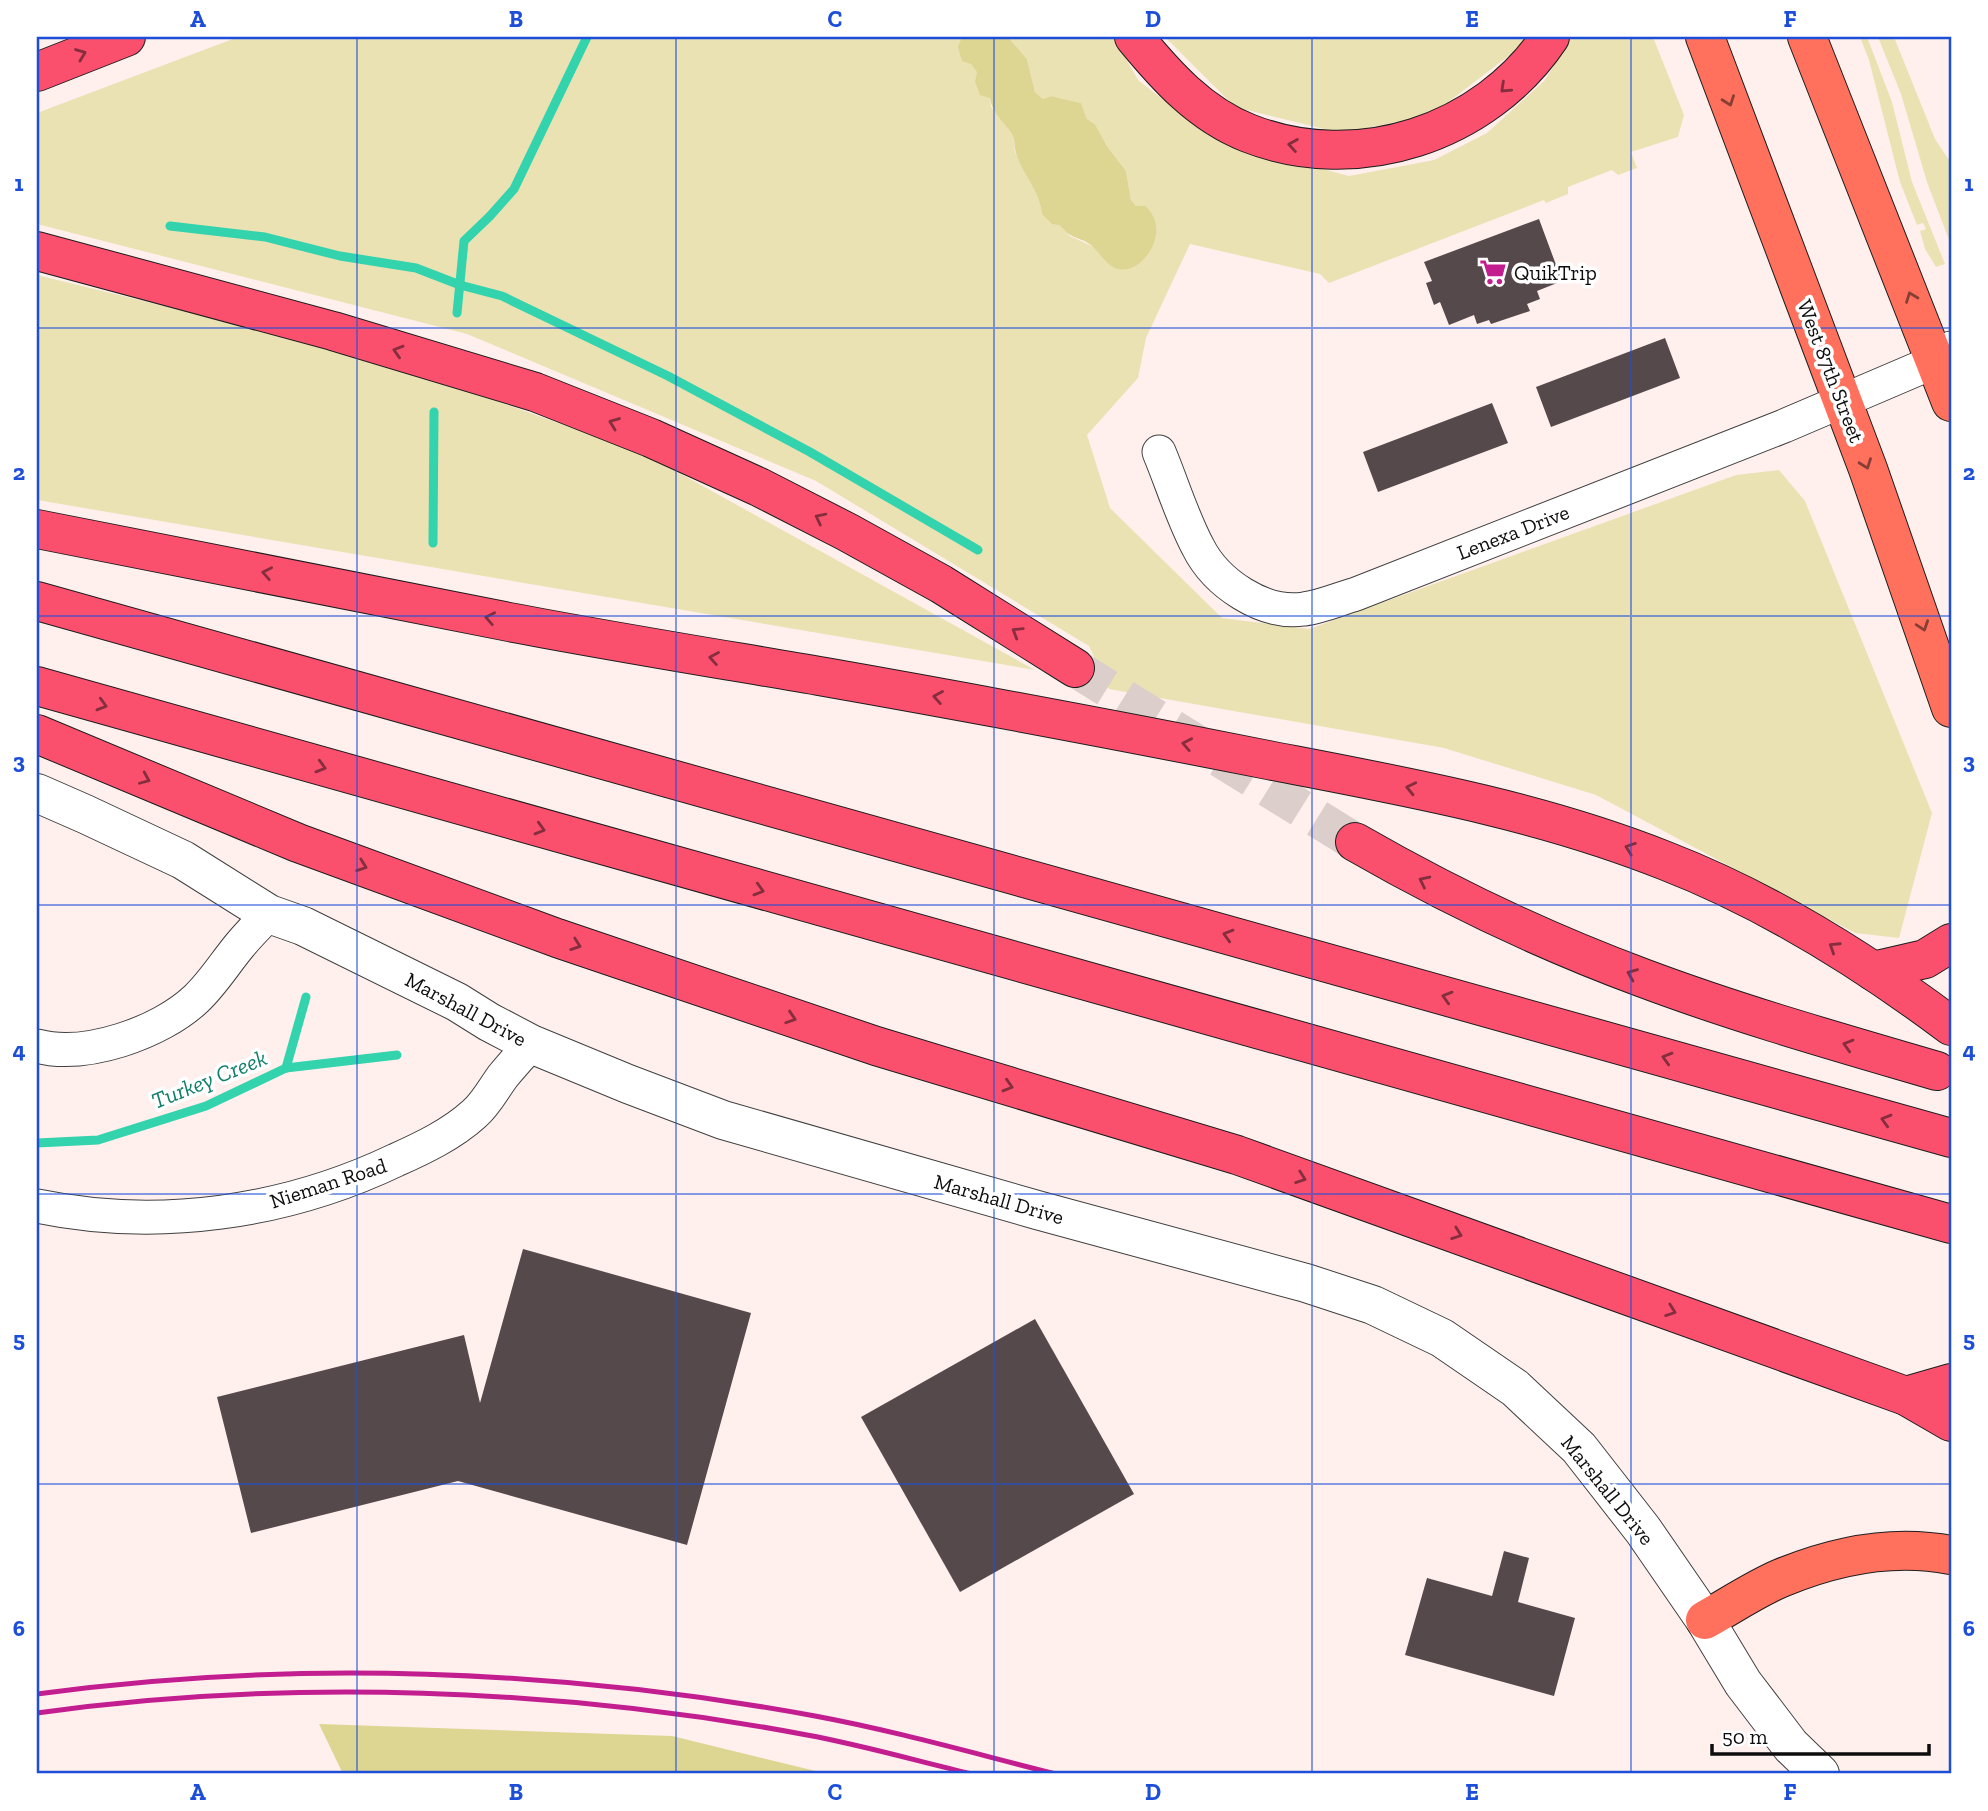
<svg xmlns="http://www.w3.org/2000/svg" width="1988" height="1811" viewBox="0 0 1988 1811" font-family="'Zilla Slab',serif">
	<rect width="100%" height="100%" fill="#fff0ed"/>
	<g fill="#ebe2b4">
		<path d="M238 37H962L971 64 978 72 990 98 991 107 1013 134 1015 152 1041 201 1042 214 1060 224 1070 236 1094 247 1146 257 1151 248 1136 206 1131 200 1126 171 1107 146 1095 124 1087 119 1081 103 1051 96 1043 99 1035 92 1027 59 1008 37H1114L1138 80 1200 128 1275 156 1349 176 1434 160 1487 133 1545 80 1571 37H1653L1684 115 1678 137 1631 152 1637 168 1618 175 1612 170 1568 187V194L1546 203 1544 200 1329 283 1320 274 1190 244 1146 338 1138 378 1087 435 1110 508 1222 618 1309 629 1736 475 1779 470 1805 501 1932 813 1899 938 1855 933 1596 795 1444 748 1109 689 1089 646 816 481 467 334 37 224V113Z"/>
		<path d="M1165 37H1524L1519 48 1430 116 1340 133 1235 107Z"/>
		<path d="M1860 37H1867L1892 102 1912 182 1945 264 1936 267 1925 249 1920 231 1926 229 1923 223 1917 225 1900 182 1869 60Z"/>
		<path d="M1878 37H1894L1935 139 1951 163V245L1927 182 1901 94Z"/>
		<path d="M37 275 376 358 645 454 1035 670 37 500Z"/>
	</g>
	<g fill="#ddd693">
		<path d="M962 37H1008L1027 59 1035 92 1043 99 1051 96 1081 103 1087 119 1095 124 1107 146 1126 171 1131 200 1136 206H1145C1174 230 1141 279 1115 268 1106 264 1099 252 1091 245 1079 236 1071 240 1060 225L1052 224 1042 214C1040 190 1023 176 1016 153 1014 145 1015 137 1010 131 1002 120 992 113 990 98L980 95 975 82 977 72 971 64 962 61 958 47Z"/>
		<path d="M319 1724 672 1736 828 1774H343Z"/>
	</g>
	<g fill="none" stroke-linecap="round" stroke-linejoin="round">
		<g stroke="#32d3ad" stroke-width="9">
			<path d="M170 226 265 237 340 256 416 268 460 285 502 296 668 376 810 452 978 550"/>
			<path d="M457 313 464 241 490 216 514 189 587 37"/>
			<path d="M433 543 434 412"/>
			<path d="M286 1068 306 997"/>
			<path d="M37 1143 98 1140 206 1106 286 1068 397 1055"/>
		</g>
	</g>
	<g fill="#56494c">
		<path d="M1539 219 1562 281 1537 291 1540 299 1527 304 1530 311 1491 324 1489 320 1477 324 1474 315 1449 325 1440 302 1434 305 1426 283 1432 281 1424 262Z"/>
		<path d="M1665 338 1680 378 1551 427 1536 387Z"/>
		<path d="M1492 403 1508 443 1378 492 1363 452Z"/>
		<path d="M523 1249 751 1313 687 1545 458 1481 251 1533 217 1397 464 1335 480 1403Z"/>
		<path d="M1035 1319 1134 1494 960 1592 861 1417Z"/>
		<path d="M1504 1551 1529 1558 1518 1602 1575 1618 1554 1696 1405 1655 1427 1578 1492 1596Z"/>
	</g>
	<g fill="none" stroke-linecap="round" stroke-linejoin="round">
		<path stroke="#dbcecb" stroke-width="38" stroke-dasharray="38 19" stroke-linecap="butt" d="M1075 668 1355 842"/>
		<defs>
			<g id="minor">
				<path d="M1159 452C1172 483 1182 517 1198 547 1216 583 1263 615 1304 609 1321 607 1339 599 1356 594L1784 426 1936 361 1951 348"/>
				<path d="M37 1046C85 1059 160 1033 196 999 213 983 225 963 240 945 249 934 259 924 269 914"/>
				<path d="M37 1206C158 1231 285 1213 396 1160 423 1148 452 1134 474 1114 486 1104 494 1088 503 1076 512 1065 522 1054 531 1044"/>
			</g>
			<path id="tertiary" d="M37 793 85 814 183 860 269 914 303 926 457 1002 489 1022 531 1044 628 1084 723 1120 1037 1210 1306 1283 1373 1305 1442 1338 1515 1388 1579 1448 1643 1530 1705 1620 1743 1683 1791 1746 1820 1774"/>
			<g id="primary">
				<path d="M1705 37 1868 469 1951 708"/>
				<path d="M1807 37 1951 402"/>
				<path d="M1705 1620C1730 1606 1755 1589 1781 1578 1834 1556 1894 1544 1951 1555"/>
			</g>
			<g id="motorway">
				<path d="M1134 37C1166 76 1200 114 1248 133 1357 176 1485 134 1550 37"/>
				<path d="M37 72 126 37"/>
				<path d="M37 251 333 331 535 392 651 438 759 487 847 532 941 584 1075 668"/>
				<path d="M37 529C194 559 351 592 509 622 614 642 720 659 825 677 973 703 1121 731 1268 760 1403 786 1538 810 1666 861 1769 901 1863 960 1951 1026"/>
				<path d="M37 601 1951 1138"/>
				<path d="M37 686 1951 1224"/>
				<path d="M37 734 298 843 557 938 876 1046 1237 1155 1906 1396 1951 1422"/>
				<path d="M1355 842C1447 895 1543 941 1643 978 1739 1014 1838 1042 1937 1071"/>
				<path d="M1873 971 1925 959 1951 943"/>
				<path d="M1906 1396 1951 1383"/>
			</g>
		</defs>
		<use href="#minor" stroke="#404040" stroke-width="35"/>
		<use href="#tertiary" stroke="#404040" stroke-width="40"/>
		<use href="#primary" stroke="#1e1e1e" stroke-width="40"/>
		<use href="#motorway" stroke="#1e1e1e" stroke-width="40"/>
		<use href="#minor" stroke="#fff" stroke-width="33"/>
		<use href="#tertiary" stroke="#fff" stroke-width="38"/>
		<use href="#primary" stroke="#ff705d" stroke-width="38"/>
		<use href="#motorway" stroke="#fb4f6e" stroke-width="38"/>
		<g stroke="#c31e90" stroke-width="5">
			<path d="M37 1694C293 1659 560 1669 815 1716 896 1731 976 1754 1056 1774"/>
			<path d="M37 1713C286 1678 560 1688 807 1735 862 1745 917 1761 972 1774"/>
		</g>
	</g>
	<defs><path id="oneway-chevron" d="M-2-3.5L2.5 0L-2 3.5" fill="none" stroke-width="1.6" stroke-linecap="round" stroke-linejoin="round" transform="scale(1.75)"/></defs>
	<g stroke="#842e3e">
		<use href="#oneway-chevron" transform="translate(81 54) rotate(-21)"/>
		<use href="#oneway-chevron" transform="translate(1505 88) rotate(137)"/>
		<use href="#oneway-chevron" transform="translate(1293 145) rotate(-171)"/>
		<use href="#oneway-chevron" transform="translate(398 351) rotate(-163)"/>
		<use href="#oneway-chevron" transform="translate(614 423) rotate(-159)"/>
		<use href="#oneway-chevron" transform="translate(820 518) rotate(-153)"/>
		<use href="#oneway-chevron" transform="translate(267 573) rotate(-169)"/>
		<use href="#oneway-chevron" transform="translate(490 618) rotate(-169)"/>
		<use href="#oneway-chevron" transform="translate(1017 632) rotate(-148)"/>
		<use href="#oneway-chevron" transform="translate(714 658) rotate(-170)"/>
		<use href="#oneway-chevron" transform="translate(938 697) rotate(-170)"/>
		<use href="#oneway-chevron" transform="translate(102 705) rotate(16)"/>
		<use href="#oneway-chevron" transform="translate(1187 744) rotate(-169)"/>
		<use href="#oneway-chevron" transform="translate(321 767) rotate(16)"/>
		<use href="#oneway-chevron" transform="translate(145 779) rotate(23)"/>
		<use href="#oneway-chevron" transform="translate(1411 788) rotate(-167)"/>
		<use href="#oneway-chevron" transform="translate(540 829) rotate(16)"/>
		<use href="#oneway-chevron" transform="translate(1630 848) rotate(-160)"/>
		<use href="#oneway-chevron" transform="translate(362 866) rotate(20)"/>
		<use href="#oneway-chevron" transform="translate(1424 881) rotate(-154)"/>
		<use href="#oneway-chevron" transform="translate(759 890) rotate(16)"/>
		<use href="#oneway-chevron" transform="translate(1228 935) rotate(-164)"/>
		<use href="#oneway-chevron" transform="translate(576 945) rotate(19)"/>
		<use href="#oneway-chevron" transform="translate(1834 947) rotate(-147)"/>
		<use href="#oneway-chevron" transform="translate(1632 974) rotate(-158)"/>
		<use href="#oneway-chevron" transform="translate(1447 997) rotate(-164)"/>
		<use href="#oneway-chevron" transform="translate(791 1018) rotate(18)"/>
		<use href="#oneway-chevron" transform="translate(1848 1045) rotate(-164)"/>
		<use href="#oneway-chevron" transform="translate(1667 1058) rotate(-164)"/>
		<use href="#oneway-chevron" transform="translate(1008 1086) rotate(17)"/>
		<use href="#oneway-chevron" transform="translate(1886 1120) rotate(-164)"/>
		<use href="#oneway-chevron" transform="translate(1301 1178) rotate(20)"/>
		<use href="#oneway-chevron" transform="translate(1457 1234) rotate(20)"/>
		<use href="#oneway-chevron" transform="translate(1671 1311) rotate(20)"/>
	</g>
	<g stroke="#863e35">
		<use href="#oneway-chevron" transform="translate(1729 101) rotate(70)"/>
		<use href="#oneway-chevron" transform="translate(1911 297) rotate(-111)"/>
		<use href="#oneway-chevron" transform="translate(1866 464) rotate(70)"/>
		<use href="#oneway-chevron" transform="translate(1923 626) rotate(71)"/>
	</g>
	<path fill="none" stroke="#1d4ed8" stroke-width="2" stroke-opacity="0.55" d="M357 37V1774M676 37V1774M994 37V1774M1312 37V1774M1631 37V1774M37 328H1951M37 616H1951M37 905H1951M37 1194H1951M37 1484H1951"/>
	<defs>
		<symbol id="supermarket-bare" viewBox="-9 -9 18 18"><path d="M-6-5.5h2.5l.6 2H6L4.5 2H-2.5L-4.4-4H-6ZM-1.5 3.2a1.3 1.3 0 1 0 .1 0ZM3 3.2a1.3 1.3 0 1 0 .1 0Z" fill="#c31e90" stroke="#fff" stroke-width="2.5" paint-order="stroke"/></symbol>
	</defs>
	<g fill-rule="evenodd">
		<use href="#supermarket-bare" x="1474" y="253" width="38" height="38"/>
	</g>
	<g text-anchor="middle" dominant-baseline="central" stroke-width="7" stroke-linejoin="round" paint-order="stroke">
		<g font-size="21" fill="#0d0d0d" stroke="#fff" text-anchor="start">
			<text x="1514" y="272">QuikTrip</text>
		</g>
		<g font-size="21" fill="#0d0d0d" stroke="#fff">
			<text transform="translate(1831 371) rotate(69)">West 87th Street</text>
			<text transform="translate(1513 532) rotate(-21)">Lenexa Drive</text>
			<text transform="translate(466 1009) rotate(28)">Marshall Drive</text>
			<text transform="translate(328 1183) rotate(-18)">Nieman Road</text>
			<text transform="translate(999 1199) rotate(16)">Marshall Drive</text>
			<text transform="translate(1608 1490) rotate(51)">Marshall Drive</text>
		</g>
		<g font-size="23" font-style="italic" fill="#107f69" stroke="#fff">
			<text transform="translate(209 1079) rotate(-22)">Turkey Creek</text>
		</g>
	</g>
	<rect width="1988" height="1811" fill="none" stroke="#ffffff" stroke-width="77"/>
	<path d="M1712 1744v10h217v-10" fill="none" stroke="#0d0d0d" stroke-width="3.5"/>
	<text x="1722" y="1744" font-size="21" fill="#0d0d0d" stroke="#ffffff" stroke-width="5" paint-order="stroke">50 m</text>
	<rect x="38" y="38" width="1912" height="1734" fill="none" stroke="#1d4ed8" stroke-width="2.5"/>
	<g font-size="23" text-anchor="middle" font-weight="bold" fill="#1d4ed8">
		<text x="198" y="27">A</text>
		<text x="516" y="27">B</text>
		<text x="835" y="27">C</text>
		<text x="1153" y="27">D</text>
		<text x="1472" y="27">E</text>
		<text x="1790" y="27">F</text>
		<text x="19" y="191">1</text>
		<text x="1969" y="191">1</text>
		<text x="19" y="480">2</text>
		<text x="1969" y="480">2</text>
		<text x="19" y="769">3</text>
		<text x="1969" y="769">3</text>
		<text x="19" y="1058">4</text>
		<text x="1969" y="1058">4</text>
		<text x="19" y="1347">5</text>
		<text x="1969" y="1347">5</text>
		<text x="19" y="1636">6</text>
		<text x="1969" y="1636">6</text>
		<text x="198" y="1800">A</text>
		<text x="516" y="1800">B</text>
		<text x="835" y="1800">C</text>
		<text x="1153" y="1800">D</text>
		<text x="1472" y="1800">E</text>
		<text x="1790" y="1800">F</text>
	</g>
</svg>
